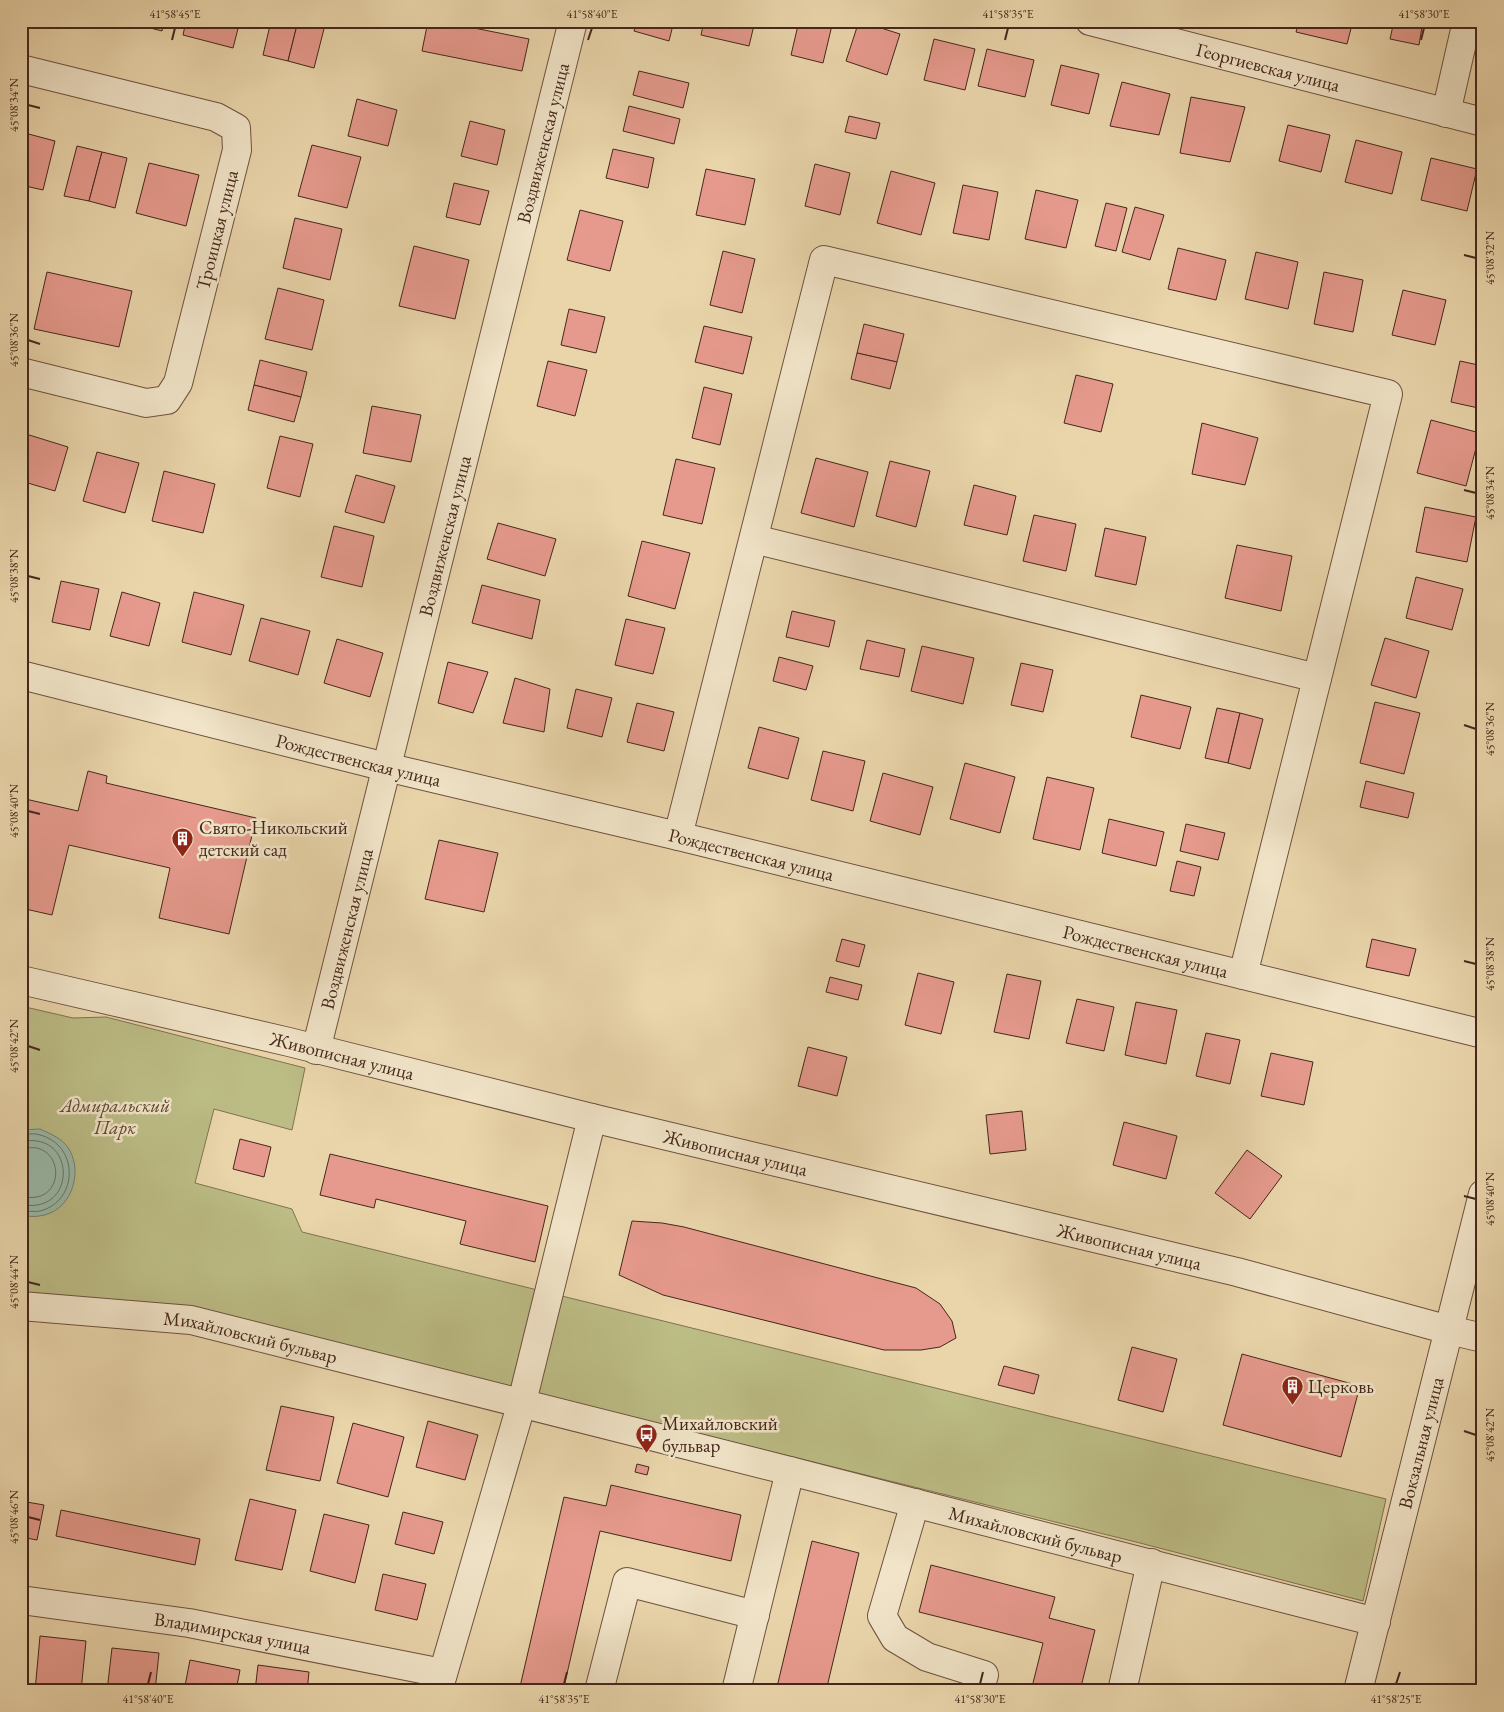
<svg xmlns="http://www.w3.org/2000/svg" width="1504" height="1712" viewBox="0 0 1504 1712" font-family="'EB Garamond',serif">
	<rect width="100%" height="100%" fill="#ead5ab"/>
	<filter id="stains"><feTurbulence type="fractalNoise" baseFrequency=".004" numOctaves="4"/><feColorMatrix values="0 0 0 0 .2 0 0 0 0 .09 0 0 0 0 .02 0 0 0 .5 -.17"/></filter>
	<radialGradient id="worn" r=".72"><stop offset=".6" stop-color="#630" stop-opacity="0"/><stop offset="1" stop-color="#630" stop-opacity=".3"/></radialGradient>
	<path fill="#bcbc85" stroke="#807250" d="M21 1006 73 1018 106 1017 305 1068 292 1130 214 1109 195 1183 292 1209 302 1232 1386 1499 1363 1601 1140 1543 200 1310 21 1297Z"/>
	<path fill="#98b9a9" stroke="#777f70" d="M40 1129C51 1134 63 1139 69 1149 84 1174 70 1213 39 1216 34 1217 28 1216 23 1216L21 1215V1130Z"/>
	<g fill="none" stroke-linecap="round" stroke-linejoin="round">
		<g stroke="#6e7062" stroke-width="1">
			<path d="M21 1135C27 1134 35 1133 40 1135 79 1145 79 1201 40 1211 35 1212 27 1211 21 1211"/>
			<path d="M21 1141C26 1141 32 1140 37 1141 72 1146 72 1200 37 1205 32 1206 26 1205 21 1205"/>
			<path d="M21 1149C26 1148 32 1147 37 1148 62 1154 62 1192 37 1197 32 1198 26 1197 21 1197"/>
		</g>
	</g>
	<g fill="#e69a8d" stroke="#45271b">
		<path d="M123 21H164L162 31Z"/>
		<path d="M186 21H240L233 48 183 35Z"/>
		<path d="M271 21H298L288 61 263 55Z"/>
		<path d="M298 21H326L314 68 288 61Z"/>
		<path d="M428 21H439L529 39 522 71 422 51Z"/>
		<path d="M637 21H674L669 41 634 31Z"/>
		<path d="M704 21H755L749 46 701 35Z"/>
		<path d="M799 21H833L823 63 791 55Z"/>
		<path d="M859 21 900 34 887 75 846 61Z"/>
		<path d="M1299 21H1353L1347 44 1296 32Z"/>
		<path d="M1394 21H1423L1419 45 1390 39Z"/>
		<path d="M934 39 975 49 965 90 924 80Z"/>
		<path d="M987 49 1034 60 1025 97 978 86Z"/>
		<path d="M1061 65 1099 74 1089 114 1051 105Z"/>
		<path d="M639 71 689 83 683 108 633 95Z"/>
		<path d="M1122 82 1170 94 1159 135 1110 126Z"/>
		<path d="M1191 97 1245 107 1230 162 1180 153Z"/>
		<path d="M357 99 397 110 388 146 348 136Z"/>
		<path d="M629 106 680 119 674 144 623 131Z"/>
		<path d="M849 116 880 123 876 139 845 132Z"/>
		<path d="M470 121 505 130 497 165 461 156Z"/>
		<path d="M1288 125 1330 135 1321 172 1279 161Z"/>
		<path d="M21 132 55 141 43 190 21 185Z"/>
		<path d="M1356 140 1402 152 1392 194 1345 182Z"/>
		<path d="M312 145 361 157 347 208 298 196Z"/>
		<path d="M77 146 102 152 89 201 64 196Z"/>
		<path d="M613 149 654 158 648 188 606 178Z"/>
		<path d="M102 152 127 158 115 208 89 201Z"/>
		<path d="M1431 158 1477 169 1467 211 1421 200Z"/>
		<path d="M149 163 199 175 186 226 136 213Z"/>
		<path d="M815 164 850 173 840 215 805 206Z"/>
		<path d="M706 169 755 179 745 225 696 215Z"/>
		<path d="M891 171 935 183 921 235 877 223Z"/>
		<path d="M454 183 489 191 480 225 446 217Z"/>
		<path d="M963 185 998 192 989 240 953 233Z"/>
		<path d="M1036 190 1078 200 1066 248 1025 239Z"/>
		<path d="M1106 203 1127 208 1116 251 1095 246Z"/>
		<path d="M1135 207 1164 215 1150 260 1122 252Z"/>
		<path d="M580 210 623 221 610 271 567 260Z"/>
		<path d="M295 218 342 229 330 280 283 268Z"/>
		<path d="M414 246 469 260 455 319 399 306Z"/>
		<path d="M1178 248 1226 260 1216 300 1168 289Z"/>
		<path d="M723 251 755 259 742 313 710 305Z"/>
		<path d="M1256 252 1298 262 1288 309 1245 299Z"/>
		<path d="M47 272 132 291 119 347 34 329Z"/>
		<path d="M1324 272 1363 280 1353 332 1314 324Z"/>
		<path d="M278 288 324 300 312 350 265 339Z"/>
		<path d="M1403 290 1446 300 1435 345 1392 335Z"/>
		<path d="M569 309 605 317 596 353 561 345Z"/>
		<path d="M864 324 904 334 897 362 857 353Z"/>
		<path d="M704 326 752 337 743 374 695 362Z"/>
		<path d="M857 353 897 362 890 389 851 379Z"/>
		<path d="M260 360 307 372 301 397 254 385Z"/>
		<path d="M548 361 587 370 575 416 537 406Z"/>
		<path d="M1460 361 1483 366V409L1451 402Z"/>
		<path d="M1076 375 1113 384 1101 432 1064 423Z"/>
		<path d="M254 385 301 397 294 422 248 410Z"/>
		<path d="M704 387 732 394 720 445 692 438Z"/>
		<path d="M372 406 421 415 411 462 363 453Z"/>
		<path d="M1431 420 1480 433 1466 486 1417 473Z"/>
		<path d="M1202 423 1258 438 1245 485 1192 474Z"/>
		<path d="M26 434 68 447 55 491 21 481V448Z"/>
		<path d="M280 436 313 444 300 497 267 488Z"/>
		<path d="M97 452 139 463 125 513 83 501Z"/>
		<path d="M816 458 868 472 854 527 801 513Z"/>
		<path d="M676 459 715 468 702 524 663 515Z"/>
		<path d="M890 461 930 471 916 527 876 516Z"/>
		<path d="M164 471 215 484 203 533 152 521Z"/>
		<path d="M356 475 395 486 384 523 345 512Z"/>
		<path d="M974 485 1016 496 1007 535 964 525Z"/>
		<path d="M1425 507 1476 517 1467 562 1416 552Z"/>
		<path d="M1034 515 1076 524 1066 571 1023 561Z"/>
		<path d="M498 523 556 539 545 576 487 559Z"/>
		<path d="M334 526 374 536 362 587 321 577Z"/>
		<path d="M1105 528 1146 537 1136 585 1095 576Z"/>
		<path d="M642 541 690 553 675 609 628 596Z"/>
		<path d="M1237 545 1292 556 1281 611 1225 598Z"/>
		<path d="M1416 577 1463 589 1452 630 1406 618Z"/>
		<path d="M61 581 99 589 90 630 52 622Z"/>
		<path d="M482 585 540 600 532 639 472 623Z"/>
		<path d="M122 592 160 603 149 646 110 636Z"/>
		<path d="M194 592 244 605 231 655 182 642Z"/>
		<path d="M792 611 835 621 829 647 786 637Z"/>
		<path d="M261 618 310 631 298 675 249 661Z"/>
		<path d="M626 619 665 628 653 674 615 665Z"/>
		<path d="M1385 638 1429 651 1416 698 1371 685Z"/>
		<path d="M337 639 383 653 370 697 324 683Z"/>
		<path d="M867 640 905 649 899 677 860 669Z"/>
		<path d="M922 646 974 658 963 704 911 691Z"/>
		<path d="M779 657 813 666 806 690 773 681Z"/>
		<path d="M448 662 488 672 473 713 438 703Z"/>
		<path d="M1021 663 1053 670 1043 712 1011 705Z"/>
		<path d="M515 678 550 689 544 732 503 723Z"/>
		<path d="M576 689 612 698 602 737 567 728Z"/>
		<path d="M1141 695 1191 707 1180 749 1131 737Z"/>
		<path d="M1375 702 1420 713 1404 774 1360 763Z"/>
		<path d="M637 703 674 712 664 751 627 742Z"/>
		<path d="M1217 708 1240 713 1228 763 1205 758Z"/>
		<path d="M1240 713 1263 719 1250 769 1228 763Z"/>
		<path d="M759 727 799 738 788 779 748 768Z"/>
		<path d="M823 751 865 761 853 811 811 800Z"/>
		<path d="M965 763 1015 777 1000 833 950 819Z"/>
		<path d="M88 771 107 776 106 783 256 818 229 934 159 918 170 868 69 845 52 915 21 908V798L78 811Z"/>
		<path d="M883 773 933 787 920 835 870 821Z"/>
		<path d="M1047 777 1094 788 1080 850 1033 839Z"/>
		<path d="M1366 781 1414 793 1408 818 1360 807Z"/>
		<path d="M1109 819 1164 832 1156 866 1102 853Z"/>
		<path d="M1186 824 1225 833 1218 860 1180 851Z"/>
		<path d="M439 840 498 853 484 912 425 899Z"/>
		<path d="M1177 861 1201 867 1194 896 1170 891Z"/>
		<path d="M842 939 865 945 859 967 836 961Z"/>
		<path d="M1372 939 1416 949 1409 976 1366 967Z"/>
		<path d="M918 973 954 982 941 1034 905 1025Z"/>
		<path d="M1007 974 1041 981 1029 1039 994 1032Z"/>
		<path d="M830 977 862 985 858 1000 826 992Z"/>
		<path d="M1077 999 1114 1007 1104 1051 1066 1043Z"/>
		<path d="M1136 1002 1177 1010 1166 1064 1125 1055Z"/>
		<path d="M1206 1033 1240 1040 1230 1084 1196 1076Z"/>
		<path d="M808 1047 847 1057 837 1096 798 1086Z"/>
		<path d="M1271 1053 1313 1062 1304 1105 1261 1096Z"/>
		<path d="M1022 1111 1026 1150 990 1154 986 1115Z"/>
		<path d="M1124 1122 1177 1136 1166 1179 1113 1165Z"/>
		<path d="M240 1139 271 1147 264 1177 233 1169Z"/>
		<path d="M1247 1150 1282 1176 1250 1219 1215 1193Z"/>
		<path d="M330 1154 548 1206 535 1262 460 1244 466 1221 376 1199 374 1208 320 1195Z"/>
		<path d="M632 1221 662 1223 684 1227 916 1288 940 1304 952 1321 956 1338 940 1347 921 1350H884L663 1295 619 1275Z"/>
		<path d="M1132 1347 1177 1359 1163 1412 1118 1400Z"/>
		<path d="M1242 1354 1360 1386 1341 1457 1223 1425Z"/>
		<path d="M1004 1366 1039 1375 1034 1394 998 1385Z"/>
		<path d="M281 1406 334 1417 320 1481 266 1470Z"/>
		<path d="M428 1421 478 1435 465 1480 416 1467Z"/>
		<path d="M353 1423 404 1437 388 1497 337 1483Z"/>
		<path d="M637 1464 649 1467 647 1475 635 1472Z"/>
		<path d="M611 1485 741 1515 731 1561 600 1531 563 1691H519L564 1497 606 1506Z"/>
		<path d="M250 1499 296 1510 282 1570 235 1560Z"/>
		<path d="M21 1501 44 1505 37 1540 21 1537Z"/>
		<path d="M61 1510 200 1539 195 1565 56 1536Z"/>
		<path d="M403 1512 443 1522 434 1554 395 1544Z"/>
		<path d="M324 1514 369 1525 355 1583 310 1571Z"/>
		<path d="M812 1541 859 1553 826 1691H776Z"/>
		<path d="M931 1565 1055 1597 1049 1618 1095 1630 1080 1691H1031L1043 1643 919 1612Z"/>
		<path d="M383 1574 426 1584 417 1620 375 1610Z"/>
		<path d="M40 1636 86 1641 81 1691H35Z"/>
		<path d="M112 1648 159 1653 155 1691H107Z"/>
		<path d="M190 1660 240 1670 236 1691H184Z"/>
		<path d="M258 1665 309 1672 307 1691H255Z"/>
	</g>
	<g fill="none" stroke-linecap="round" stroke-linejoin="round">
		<defs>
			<g id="minor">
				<path id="s1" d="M1090 21 1483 122"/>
				<path d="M21 69 216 117 236 128 237 150 178 383 167 400 146 403 21 372"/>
				<path d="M1446 113 1467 21"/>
				<path d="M754 539 1317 678"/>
				<path id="s2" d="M21 675 386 767 678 836 1483 1034"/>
				<path d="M678 836 824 260 1388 394 1243 975"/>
				<path id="s3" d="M21 980 289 1042 592 1118 1237 1272 1449 1330 1483 1338"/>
				<path id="s4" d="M316 1050 573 21"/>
				<path id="s5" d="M21 1306 191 1320 790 1471 1376 1622"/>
				<path d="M915 1503 882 1616 895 1638 927 1657 984 1675 979 1691"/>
				<path id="s6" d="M21 1600 189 1623 442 1673"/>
				<path d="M438 1691 522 1402 592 1118"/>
				<path d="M599 1691 627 1582 755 1615"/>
				<path d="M736 1691 790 1471"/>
				<path d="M1122 1691 1151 1563"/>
				<path id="s7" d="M1358 1691 1483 1194"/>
			</g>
		</defs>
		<use href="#minor" stroke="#6e523f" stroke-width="30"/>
		<use href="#minor" stroke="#f1e4c8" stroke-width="28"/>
	</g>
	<path fill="none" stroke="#45271b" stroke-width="2" d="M172 40 175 28M588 40 592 28M1005 40 1008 28M1421 40 1424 28M28 105 40 108M1464 255 1476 258M28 340 40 344M1464 490 1476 493M28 576 40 579M1464 725 1476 729M28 811 40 814M1464 961 1476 964M28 1046 40 1050M1464 1196 1476 1199M28 1282 40 1285M1464 1431 1476 1435M28 1517 40 1520M148 1684 151 1672M564 1684 567 1672M980 1684 983 1672M1396 1684 1400 1672"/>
	<defs>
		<symbol id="building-pin" viewBox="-11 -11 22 30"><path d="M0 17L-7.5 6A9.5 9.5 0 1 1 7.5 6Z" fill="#8f2418" stroke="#f1e4c8"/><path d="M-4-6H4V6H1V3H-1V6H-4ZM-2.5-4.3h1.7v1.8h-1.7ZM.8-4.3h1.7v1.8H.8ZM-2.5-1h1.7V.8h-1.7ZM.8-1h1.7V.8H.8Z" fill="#fff"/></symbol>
		<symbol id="bus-pin" viewBox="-11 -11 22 30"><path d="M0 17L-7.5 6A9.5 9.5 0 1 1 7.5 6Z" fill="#8f2418" stroke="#f1e4c8"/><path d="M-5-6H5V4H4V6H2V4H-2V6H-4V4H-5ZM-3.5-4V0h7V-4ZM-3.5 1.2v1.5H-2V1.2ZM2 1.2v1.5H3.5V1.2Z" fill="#fff"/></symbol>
	</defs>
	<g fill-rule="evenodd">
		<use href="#building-pin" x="170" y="826" width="25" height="34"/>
		<use href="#building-pin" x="1280" y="1374" width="25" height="34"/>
		<use href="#bus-pin" x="634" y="1422" width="25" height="34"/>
	</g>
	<g text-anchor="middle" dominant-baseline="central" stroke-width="5" stroke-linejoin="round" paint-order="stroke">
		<g font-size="19" fill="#45271b" stroke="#f1e4c8">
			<text stroke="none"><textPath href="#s1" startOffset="184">Георгиевская улица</textPath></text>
			<text stroke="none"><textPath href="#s4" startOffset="935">Воздвиженская улица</textPath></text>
			<text transform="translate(217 230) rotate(-76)">Троицкая улица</text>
			<text stroke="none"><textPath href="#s4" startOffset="530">Воздвиженская улица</textPath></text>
			<text stroke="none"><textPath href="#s2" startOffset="348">Рождественская улица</textPath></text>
			<text stroke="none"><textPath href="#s2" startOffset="752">Рождественская улица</textPath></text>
			<text stroke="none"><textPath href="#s4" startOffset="125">Воздвиженская улица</textPath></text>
			<text stroke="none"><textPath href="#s2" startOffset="1158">Рождественская улица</textPath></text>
			<text stroke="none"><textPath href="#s3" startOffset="330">Живописная улица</textPath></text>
			<text stroke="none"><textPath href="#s3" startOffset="735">Живописная улица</textPath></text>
			<text stroke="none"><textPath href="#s3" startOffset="1140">Живописная улица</textPath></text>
			<text stroke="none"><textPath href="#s5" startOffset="232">Михайловский бульвар</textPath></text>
			<text stroke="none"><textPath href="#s7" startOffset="256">Вокзальная улица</textPath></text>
			<text stroke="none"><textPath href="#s5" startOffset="1042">Михайловский бульвар</textPath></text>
			<text stroke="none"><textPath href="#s6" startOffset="214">Владимирская улица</textPath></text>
		</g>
		<g font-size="19" fill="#45271b" stroke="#f1e4c8" text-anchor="start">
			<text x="199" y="827">Свято-Никольский<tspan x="199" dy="22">детский сад</tspan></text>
			<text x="1308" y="1386">Церковь</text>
			<text x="662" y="1423">Михайловский<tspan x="662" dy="22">бульвар</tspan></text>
		</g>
		<g font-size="19" font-style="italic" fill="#5d4530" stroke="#f1e4c8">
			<text x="115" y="1105">Адмиральский<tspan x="115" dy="22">Парк</tspan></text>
		</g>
	</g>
	<rect width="1504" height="1712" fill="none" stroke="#ead5ab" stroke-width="55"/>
	<rect x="28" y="28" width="1448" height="1656" fill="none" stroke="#45271b" stroke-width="2"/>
	<g font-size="12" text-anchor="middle" fill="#45271b">
		<text x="175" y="18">41°58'45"E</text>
		<text x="592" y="18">41°58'40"E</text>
		<text x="1008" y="18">41°58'35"E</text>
		<text x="1424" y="18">41°58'30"E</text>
		<text transform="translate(14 105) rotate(-90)" y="4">45°08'34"N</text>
		<text transform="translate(1490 258) rotate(-90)" y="4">45°08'32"N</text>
		<text transform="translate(14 340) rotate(-90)" y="4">45°08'36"N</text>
		<text transform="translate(1490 493) rotate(-90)" y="4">45°08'34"N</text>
		<text transform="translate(14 576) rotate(-90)" y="4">45°08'38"N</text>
		<text transform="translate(1490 729) rotate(-90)" y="4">45°08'36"N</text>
		<text transform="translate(14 811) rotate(-90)" y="4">45°08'40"N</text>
		<text transform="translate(1490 964) rotate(-90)" y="4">45°08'38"N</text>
		<text transform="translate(14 1046) rotate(-90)" y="4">45°08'42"N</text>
		<text transform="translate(1490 1199) rotate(-90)" y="4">45°08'40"N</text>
		<text transform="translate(14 1282) rotate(-90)" y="4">45°08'44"N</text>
		<text transform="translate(1490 1435) rotate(-90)" y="4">45°08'42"N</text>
		<text transform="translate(14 1517) rotate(-90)" y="4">45°08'46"N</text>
		<text x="148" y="1703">41°58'40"E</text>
		<text x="564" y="1703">41°58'35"E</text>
		<text x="980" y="1703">41°58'30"E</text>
		<text x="1396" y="1703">41°58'25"E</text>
	</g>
	<rect width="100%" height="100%" filter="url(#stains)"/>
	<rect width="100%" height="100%" fill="url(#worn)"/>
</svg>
